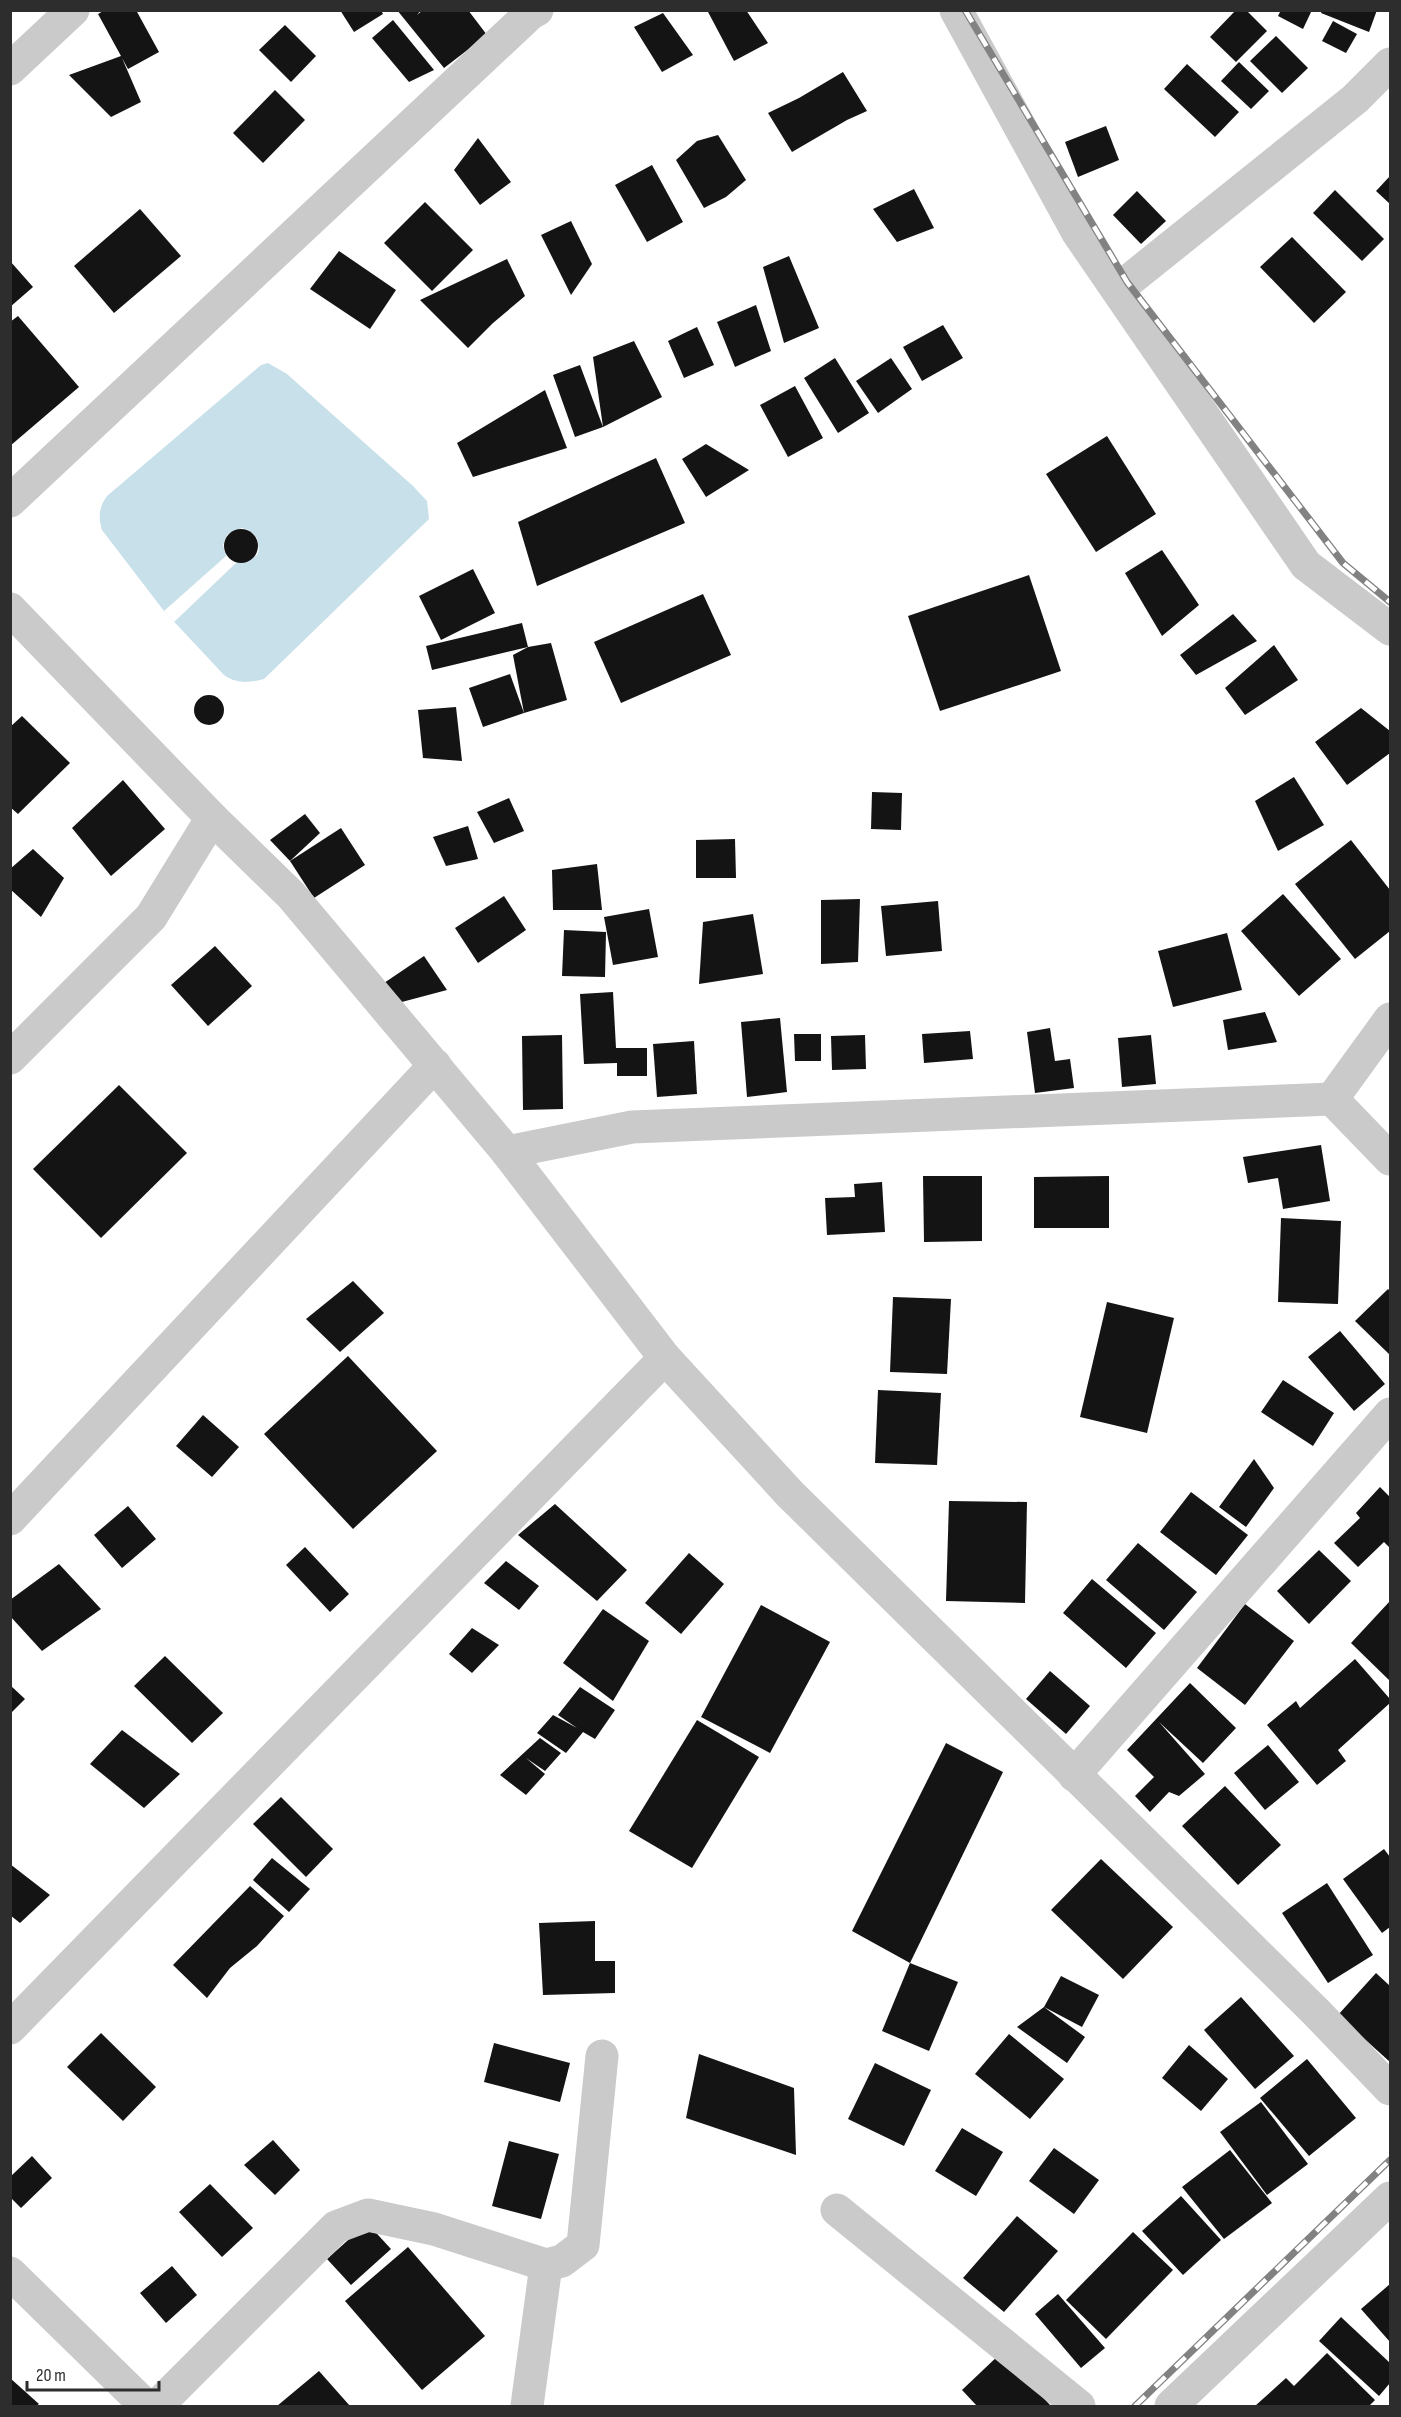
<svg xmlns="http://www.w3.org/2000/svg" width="1401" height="2417" viewBox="0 0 1401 2417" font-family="'Sofia Sans Condensed',sans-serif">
	<rect width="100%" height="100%" fill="#fff"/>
	<path fill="#c8e0e9" d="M268 363 287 374 413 486 427 501 429 519 264 679C249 683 237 684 224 675L164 611 102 530C98 517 99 507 107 496L261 365Z"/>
	<path fill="#fff" d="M242 528 248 530 257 538 259 550 257 555 247 562 236 563 174 622 164 611 226 556 223 545 227 535Z"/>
	<g fill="#141414">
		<path d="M105 10H136L159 52 128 69 122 58 141 102 111 117 69 75 121 56 98 14Z"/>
		<path d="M340 10H381L383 14 354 32Z"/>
		<path d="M397 10H421L417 15 423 10H468L487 35 444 68Z"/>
		<path d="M707 10H746L768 43 734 61Z"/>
		<path d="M1236 10H1246L1267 31 1236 62 1210 37Z"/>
		<path d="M1281 10H1312L1303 29 1278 16Z"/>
		<path d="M1322 10H1377L1369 32 1321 13Z"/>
		<path d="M663 13 693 55 662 72 634 27Z"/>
		<path d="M393 20 434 70 409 82 372 38Z"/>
		<path d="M1333 21 1357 34 1346 53 1322 41Z"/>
		<path d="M285 25 316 56 291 82 259 50Z"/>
		<path d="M1276 36 1308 68 1282 93 1250 61Z"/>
		<path d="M1239 62 1269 91 1251 109 1221 81Z"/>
		<path d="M1187 64 1239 112 1215 137 1164 89Z"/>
		<path d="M843 72 867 111 847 120 792 152 768 113 799 98Z"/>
		<path d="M275 90 305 120 263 163 233 133Z"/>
		<path d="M1106 126 1119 160 1078 177 1065 142Z"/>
		<path d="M718 135 746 180 726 197 704 208 676 160 697 141Z"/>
		<path d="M478 138 511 182 480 205 454 170Z"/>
		<path d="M652 165 683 222 647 242 615 185Z"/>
		<path d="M1390 176V204L1376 191Z"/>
		<path d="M914 189 934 228 897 242 873 209Z"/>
		<path d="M1335 190 1384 239 1362 261 1313 213Z"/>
		<path d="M1137 191 1166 221 1141 244 1113 215Z"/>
		<path d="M425 202 473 250 432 291 384 243Z"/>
		<path d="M140 209 181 256 114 313 74 266Z"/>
		<path d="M571 221 592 264 571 295 541 235Z"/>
		<path d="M1292 237 1346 292 1314 323 1260 267Z"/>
		<path d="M339 251 396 290 370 329 310 289Z"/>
		<path d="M789 256 819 328 784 343 763 267Z"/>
		<path d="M507 259 525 296 493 323 468 348 420 300Z"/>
		<path d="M10 261 33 287 10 307Z"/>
		<path d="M756 305 771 351 735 367 717 322Z"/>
		<path d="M18 316 79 387 10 446V322Z"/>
		<path d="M943 325 963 358 922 381 903 347Z"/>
		<path d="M697 327 714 365 684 378 668 341Z"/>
		<path d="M634 341 662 397 603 427 575 437 553 375 580 365 603 427 593 357Z"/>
		<path d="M835 358 869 413 838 433 804 378Z"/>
		<path d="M891 358 912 389 878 413 856 381Z"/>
		<path d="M795 386 823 438 788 457 760 405Z"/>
		<path d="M545 390 567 448 473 477 457 443Z"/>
		<path d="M1107 436 1156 514 1096 552 1046 474Z"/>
		<path d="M706 444 749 470 706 497 682 459Z"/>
		<path d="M656 458 685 523 537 586 518 522Z"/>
		<circle cx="241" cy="546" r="17"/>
		<path d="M1162 550 1199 605 1162 636 1125 573Z"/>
		<path d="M473 569 495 613 441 640 419 596Z"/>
		<path d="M1029 575 1061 671 940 711 908 616Z"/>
		<path d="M703 594 731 655 621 703 594 642Z"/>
		<path d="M1233 614 1257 641 1196 675 1180 655Z"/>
		<path d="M522 623 528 647 432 670 426 646Z"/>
		<path d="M551 643 567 700 524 713 513 655 528 647Z"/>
		<path d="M1274 645 1298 680 1245 715 1225 688Z"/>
		<path d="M510 674 524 713 483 727 469 688Z"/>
		<circle cx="209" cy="710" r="15"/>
		<path d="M456 707 462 761 423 758 418 710Z"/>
		<path d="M1361 708 1390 731V753L1347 785 1315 742Z"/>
		<path d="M22 716 70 763 18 814 10 807V727Z"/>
		<path d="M1294 777 1324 825 1278 851 1255 801Z"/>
		<path d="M123 780 165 829 111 876 72 828Z"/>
		<path d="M872 792 902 793 901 830 871 829Z"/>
		<path d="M509 798 524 831 494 843 477 812Z"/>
		<path d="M305 814 320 833 290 861 270 840Z"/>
		<path d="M468 826 478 859 446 866 433 837Z"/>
		<path d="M341 828 365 865 314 898 290 861Z"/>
		<path d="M735 839 736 878H696V840Z"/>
		<path d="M1351 840 1390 890V931L1355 959 1295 884Z"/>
		<path d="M33 849 64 878 41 917 10 889V869Z"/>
		<path d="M597 864 602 910H553L552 870Z"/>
		<path d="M1283 894 1341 959 1299 996 1241 931Z"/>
		<path d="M504 896 526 930 478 963 455 928Z"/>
		<path d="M860 899 858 962 821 964V900Z"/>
		<path d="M938 901 942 951 886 956 881 906Z"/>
		<path d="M649 909 658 957 613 965 604 917Z"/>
		<path d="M753 914 763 974 699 984 703 922Z"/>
		<path d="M564 930 606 932 605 977 562 976Z"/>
		<path d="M1227 933 1242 990 1173 1007 1158 951Z"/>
		<path d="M215 946 252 986 208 1026 171 985Z"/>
		<path d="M424 956 447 990 398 1003 384 983Z"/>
		<path d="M613 992 616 1048H647V1076H617V1063L584 1064 580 994Z"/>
		<path d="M1265 1012 1277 1042 1228 1050 1223 1020Z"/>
		<path d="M780 1018 787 1092 747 1097 741 1022Z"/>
		<path d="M1050 1028 1055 1061 1070 1059 1074 1088 1035 1093 1027 1032Z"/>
		<path d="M970 1031 973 1059 924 1063 922 1034Z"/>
		<path d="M794 1034H821V1061H795Z"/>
		<path d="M562 1035 563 1109 523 1110 522 1036Z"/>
		<path d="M865 1035 866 1069 832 1070 831 1036Z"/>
		<path d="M1151 1035 1156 1084 1122 1087 1118 1038Z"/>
		<path d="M694 1041 697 1094 657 1097 653 1044Z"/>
		<path d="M119 1085 187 1153 101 1238 33 1169Z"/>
		<path d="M1321 1145 1330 1201 1283 1209 1278 1178 1248 1183 1243 1157Z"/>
		<path d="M923 1176H982V1241L924 1242Z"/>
		<path d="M1109 1176V1228H1034V1177Z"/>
		<path d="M882 1182 885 1232 827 1235 825 1198 855 1197 854 1184Z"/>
		<path d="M1281 1218 1341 1221 1338 1304 1278 1302Z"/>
		<path d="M353 1281 384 1313 340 1352 306 1319Z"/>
		<path d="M1388 1289 1390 1291V1355L1355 1321Z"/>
		<path d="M893 1297 951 1299 947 1374 890 1372Z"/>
		<path d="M1107 1302 1174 1318 1147 1433 1080 1417Z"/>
		<path d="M1340 1331 1385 1384 1354 1411 1308 1357Z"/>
		<path d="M348 1356 437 1451 353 1529 264 1434Z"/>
		<path d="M1283 1380 1334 1413 1313 1446 1261 1412Z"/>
		<path d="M878 1390 941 1393 937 1465 875 1463Z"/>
		<path d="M203 1415 239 1447 212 1477 176 1446Z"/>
		<path d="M1254 1459 1274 1488 1246 1527 1219 1507Z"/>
		<path d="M1380 1487 1390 1497V1548L1384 1542 1358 1567 1334 1543 1360 1518 1356 1513Z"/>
		<path d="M1191 1492 1248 1535 1216 1575 1160 1532Z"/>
		<path d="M949 1501 1027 1502 1025 1603 946 1601Z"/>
		<path d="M555 1504 627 1570 597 1601 518 1535Z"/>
		<path d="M128 1506 156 1539 122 1568 94 1535Z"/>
		<path d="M1138 1543 1197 1592 1164 1630 1106 1580Z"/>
		<path d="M305 1547 349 1594 330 1612 286 1565Z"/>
		<path d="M1319 1550 1351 1581 1309 1624 1277 1591Z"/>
		<path d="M689 1553 724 1584 681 1634 645 1603Z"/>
		<path d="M506 1561 539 1586 519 1610 484 1583Z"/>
		<path d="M59 1564 101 1609 42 1651 10 1616V1600Z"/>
		<path d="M1092 1579 1156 1633 1126 1668 1063 1613Z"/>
		<path d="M1390 1601V1681L1351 1643Z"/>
		<path d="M1245 1604 1294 1641 1245 1705 1197 1668Z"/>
		<path d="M761 1605 830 1642 770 1753 701 1717Z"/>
		<path d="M603 1609 649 1641 613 1701 563 1663Z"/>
		<path d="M472 1628 499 1645 472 1673 449 1654Z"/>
		<path d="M165 1656 223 1713 192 1743 134 1686Z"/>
		<path d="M1355 1659 1390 1699V1703L1338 1750 1346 1761 1317 1785 1267 1725 1296 1701 1300 1708Z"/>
		<path d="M1050 1671 1090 1706 1066 1734 1026 1699Z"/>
		<path d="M1190 1683 1236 1728 1203 1763 1159 1722 1205 1774 1179 1796 1169 1792 1150 1812 1135 1796 1154 1777 1127 1750Z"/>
		<path d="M10 1685 25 1699 10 1714Z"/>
		<path d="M580 1687 615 1710 595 1739 583 1732 566 1753 537 1733 553 1715 577 1728 558 1715Z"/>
		<path d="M697 1720 759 1757 692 1868 629 1831Z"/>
		<path d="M122 1730 180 1774 144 1808 90 1764Z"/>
		<path d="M540 1738 561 1753 545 1771 526 1758 545 1774 526 1795 500 1775Z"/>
		<path d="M946 1743 1003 1772 910 1963 852 1931Z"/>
		<path d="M1268 1745 1299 1782 1265 1810 1234 1773Z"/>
		<path d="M1225 1786 1281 1845 1238 1885 1182 1826Z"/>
		<path d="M281 1797 333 1849 306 1877 253 1824Z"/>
		<path d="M1384 1849 1390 1857V1927L1382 1933 1343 1879Z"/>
		<path d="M272 1858 310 1889 289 1912 253 1880Z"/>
		<path d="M1101 1859 1173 1927 1123 1979 1051 1910Z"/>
		<path d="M10 1864 50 1895 20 1923 10 1915Z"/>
		<path d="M1327 1883 1373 1955 1328 1983 1282 1913Z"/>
		<path d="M250 1886 284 1916 257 1946 230 1968 207 1998 173 1965Z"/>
		<path d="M595 1921V1961H615V1993L543 1995 539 1923Z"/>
		<path d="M910 1963 958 1982 929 2051 882 2031Z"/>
		<path d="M1376 1973 1390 1986V2062L1338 2015Z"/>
		<path d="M1061 1976 1099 1995 1082 2027 1044 2007 1085 2037 1067 2063 1017 2027 1044 2007Z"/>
		<path d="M1241 1997 1294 2056 1255 2089 1204 2030Z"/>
		<path d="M101 2033 156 2087 123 2121 67 2067Z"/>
		<path d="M1009 2034 1064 2079 1030 2119 975 2074Z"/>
		<path d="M494 2043 570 2063 560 2102 484 2082Z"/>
		<path d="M1189 2045 1228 2079 1201 2111 1162 2078Z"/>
		<path d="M699 2054 794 2088 796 2155 686 2118Z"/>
		<path d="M1307 2059 1356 2118 1309 2156 1260 2098Z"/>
		<path d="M875 2063 931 2090 904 2146 848 2119Z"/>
		<path d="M1261 2102 1308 2164 1267 2195 1220 2132Z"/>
		<path d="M962 2128 1003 2152 976 2196 935 2171Z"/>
		<path d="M273 2140 300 2170 275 2195 244 2165Z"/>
		<path d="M509 2141 559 2154 541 2219 492 2206Z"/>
		<path d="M1054 2148 1099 2180 1074 2214 1029 2181Z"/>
		<path d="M1230 2150 1272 2203 1224 2239 1182 2187Z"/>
		<path d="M32 2156 52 2178 21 2208 10 2197V2177Z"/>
		<path d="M210 2184 253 2228 222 2257 179 2212Z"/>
		<path d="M1181 2196 1221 2240 1183 2275 1142 2231Z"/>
		<path d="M1017 2216 1058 2251 1004 2312 963 2278Z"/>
		<path d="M367 2223 391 2249 351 2285 327 2259Z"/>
		<path d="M1133 2232 1173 2270 1106 2339 1066 2300Z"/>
		<path d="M408 2247 485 2336 422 2390 345 2301Z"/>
		<path d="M172 2266 197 2295 166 2323 140 2293Z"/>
		<path d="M1390 2284V2342L1361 2309Z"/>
		<path d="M1058 2294 1105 2348 1081 2368 1035 2314Z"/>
		<path d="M1341 2317 1390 2363V2383L1379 2396 1319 2341Z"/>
		<path d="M1001 2353 1051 2406H977L962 2390Z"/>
		<path d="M1327 2353 1375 2400 1369 2406H1255L1286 2378 1294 2386Z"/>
		<path d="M319 2371 350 2406H277Z"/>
		<path d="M10 2378 39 2404 36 2406H10Z"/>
	</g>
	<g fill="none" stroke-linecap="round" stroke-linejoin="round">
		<g stroke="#cacaca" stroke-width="33">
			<path d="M956 10 1078 233 1306 565 1390 629"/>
			<path d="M10 69 73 10"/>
			<path d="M1116 287 1127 282 1355 99 1390 64"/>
			<path d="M10 501 531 13 537 10"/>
			<path d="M10 609 212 818 291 895 507 1152 665 1358 790 1494 1316 2012 1390 2089"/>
			<path d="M1390 1019 1332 1099 1390 1159"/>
			<path d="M10 1058 151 917 212 818"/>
			<path d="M507 1152 632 1127 1332 1099"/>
			<path d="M10 1519 435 1065"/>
			<path d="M1074 1775 1390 1414"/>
			<path d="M10 2028 665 1358"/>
			<path d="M837 2210 1079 2406"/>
			<path d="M10 2273 146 2406"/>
			<path d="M157 2406 336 2227 368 2215 434 2229 546 2265 562 2261 583 2245 602 2056"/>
			<path d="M527 2406 546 2265"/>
			<path d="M1171 2406 1390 2198"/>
		</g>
		<defs>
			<g id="rail">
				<path d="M965 10 1127 282 1343 563 1390 602"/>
				<path d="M1135 2406 1390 2160"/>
			</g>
		</defs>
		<use href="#rail" stroke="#828282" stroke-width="7"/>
		<use href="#rail" stroke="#fff" stroke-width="4.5" stroke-dasharray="14" stroke-linecap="butt"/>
	</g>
	<rect width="1401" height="2417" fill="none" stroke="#2d2d2d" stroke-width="24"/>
	<path d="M27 2381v9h132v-9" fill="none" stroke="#2d2d2d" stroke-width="3"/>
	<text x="36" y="2381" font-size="18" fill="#2d2d2d" stroke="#ffffff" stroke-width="4.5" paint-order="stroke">20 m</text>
</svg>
